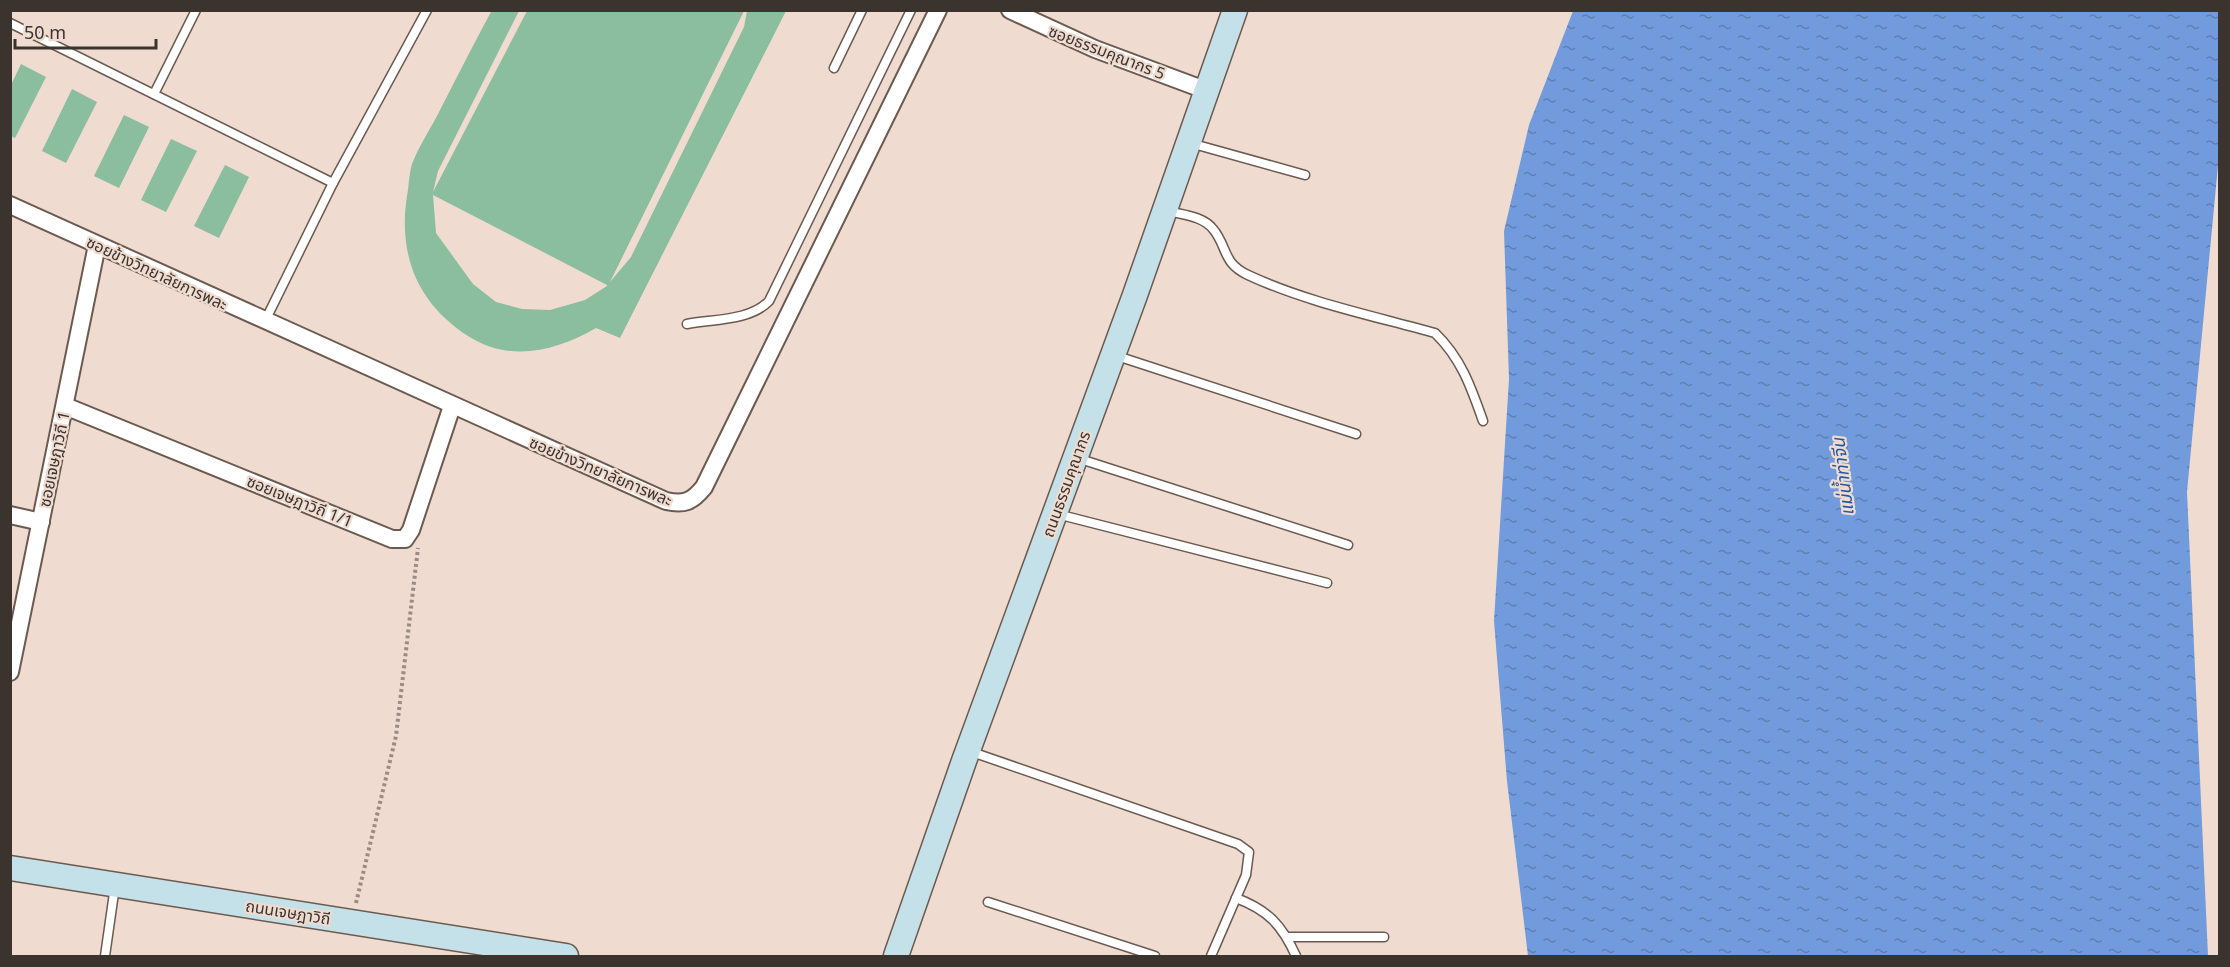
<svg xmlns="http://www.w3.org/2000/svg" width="2230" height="967" viewBox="0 0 2230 967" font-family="'Noto Sans','Noto Sans Thai',sans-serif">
	<defs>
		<pattern id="water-ripples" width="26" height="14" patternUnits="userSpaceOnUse" patternTransform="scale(1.5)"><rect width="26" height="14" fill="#719bdc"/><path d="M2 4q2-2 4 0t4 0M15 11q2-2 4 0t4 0" fill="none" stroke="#5e7fb3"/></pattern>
	</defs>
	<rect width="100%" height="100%" fill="#efdbcf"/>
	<g fill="#8bbd9f" fill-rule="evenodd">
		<path d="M492 10 519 11 438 171 433 192 527 11H744L610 282 631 257 744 27 747 11H786L620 338 596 328C556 351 510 363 468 336 417 303 398 255 407 196 409 186 409 174 412 164 418 148 429 131 437 116 455 81 473 45 492 10ZM433 195 607 285V286L585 300 550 310 522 309 496 302 473 284 436 233Z"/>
		<path d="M21 64 46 77 15 138 11 136V85Z"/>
		<path d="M72 89 97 102 66 163 42 151Z"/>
		<path d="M124 115 149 127 119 188 94 176Z"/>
		<path d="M171 139 197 151 166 212 141 200Z"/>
		<path d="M225 165 249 177 219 238 194 226Z"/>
	</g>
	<path fill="url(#water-ripples)" d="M1573 11H2219V155L2187 492 2208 956H1528L1507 781 1494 621 1509 379 1504 231 1529 125Z"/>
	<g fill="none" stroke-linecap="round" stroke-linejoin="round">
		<defs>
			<g id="lane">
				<path d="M10 23 333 183"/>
				<path d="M834 68 862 10"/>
				<path d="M154 94 196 10"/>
				<path d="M1190 143 1305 175"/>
				<path d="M1168 211C1183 215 1203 216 1213 229 1228 247 1222 263 1248 275 1306 302 1374 316 1435 333 1461 358 1471 387 1483 421"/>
				<path d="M265 321 333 183 427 10"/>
				<path d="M687 324C713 319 750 321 769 301L911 10"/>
				<path d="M1114 355 1356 434"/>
				<path d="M1077 458 1348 545"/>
				<path d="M1057 514 1327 583"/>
				<path d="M969 751 1238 844 1249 852 1246 875 1211 956"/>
				<path d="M1236 898C1268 910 1282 925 1296 956"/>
				<path d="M988 902 1155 956"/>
				<path d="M1287 937H1384"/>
				<path d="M105 956 115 886"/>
			</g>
			<g id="street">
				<path d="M1010 10 1095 49 1205 90"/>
				<path d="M10 205 666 501C684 505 692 502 704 487L938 10"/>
				<path d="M65 406 392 539H405L411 530 452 406"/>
				<path d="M10 515 41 522"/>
				<path d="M10 672 97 245"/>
			</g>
			<g id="secondary">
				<path d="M10 868 566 956"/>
				<path d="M896 956 964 761 1135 295 1235 10"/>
			</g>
		</defs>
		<use href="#lane" stroke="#6b5a4f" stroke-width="11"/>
		<use href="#street" stroke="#6b5a4f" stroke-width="20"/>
		<use href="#secondary" stroke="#6b5a4f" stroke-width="27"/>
		<path stroke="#9a8c83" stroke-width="4" stroke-dasharray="3 3" stroke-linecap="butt" d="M356 903 396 736 418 548"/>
		<use href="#lane" stroke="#fff" stroke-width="8"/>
		<use href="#street" stroke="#fff" stroke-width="16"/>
		<use href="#secondary" stroke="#c4e0e9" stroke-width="24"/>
	</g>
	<g text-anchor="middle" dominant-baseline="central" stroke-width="4.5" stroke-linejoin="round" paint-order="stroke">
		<g font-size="16" fill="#3b332e" stroke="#efdbcf">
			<text transform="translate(1107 52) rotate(21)">ซอยธรรมคุณากร 5</text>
			<text transform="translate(157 273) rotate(25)">ซอยข้างวิทยาลัยการพละ</text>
			<text transform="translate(54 459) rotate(-78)">ซอยเจษฎาวิถี 1</text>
			<text transform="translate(601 471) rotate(23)">ซอยข้างวิทยาลัยการพละ</text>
			<text transform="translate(1066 484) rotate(-70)">ถนนธรรมคุณากร</text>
			<text transform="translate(300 501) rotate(22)">ซอยเจษฎาวิถี 1/1</text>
			<text transform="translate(288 912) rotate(9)">ถนนเจษฎาวิถี</text>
		</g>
		<g font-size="18" font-style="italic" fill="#2255a3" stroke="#efdbcf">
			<text transform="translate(1842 477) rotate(-97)">แม่น้ำท่าจีน</text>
		</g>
	</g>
	<rect width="2230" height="967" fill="none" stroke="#3b332e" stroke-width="24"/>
	<path d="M15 39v9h141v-9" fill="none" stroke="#3b332e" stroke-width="3"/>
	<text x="24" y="39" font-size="18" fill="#3b332e" stroke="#efdbcf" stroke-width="4.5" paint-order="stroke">50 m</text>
</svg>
